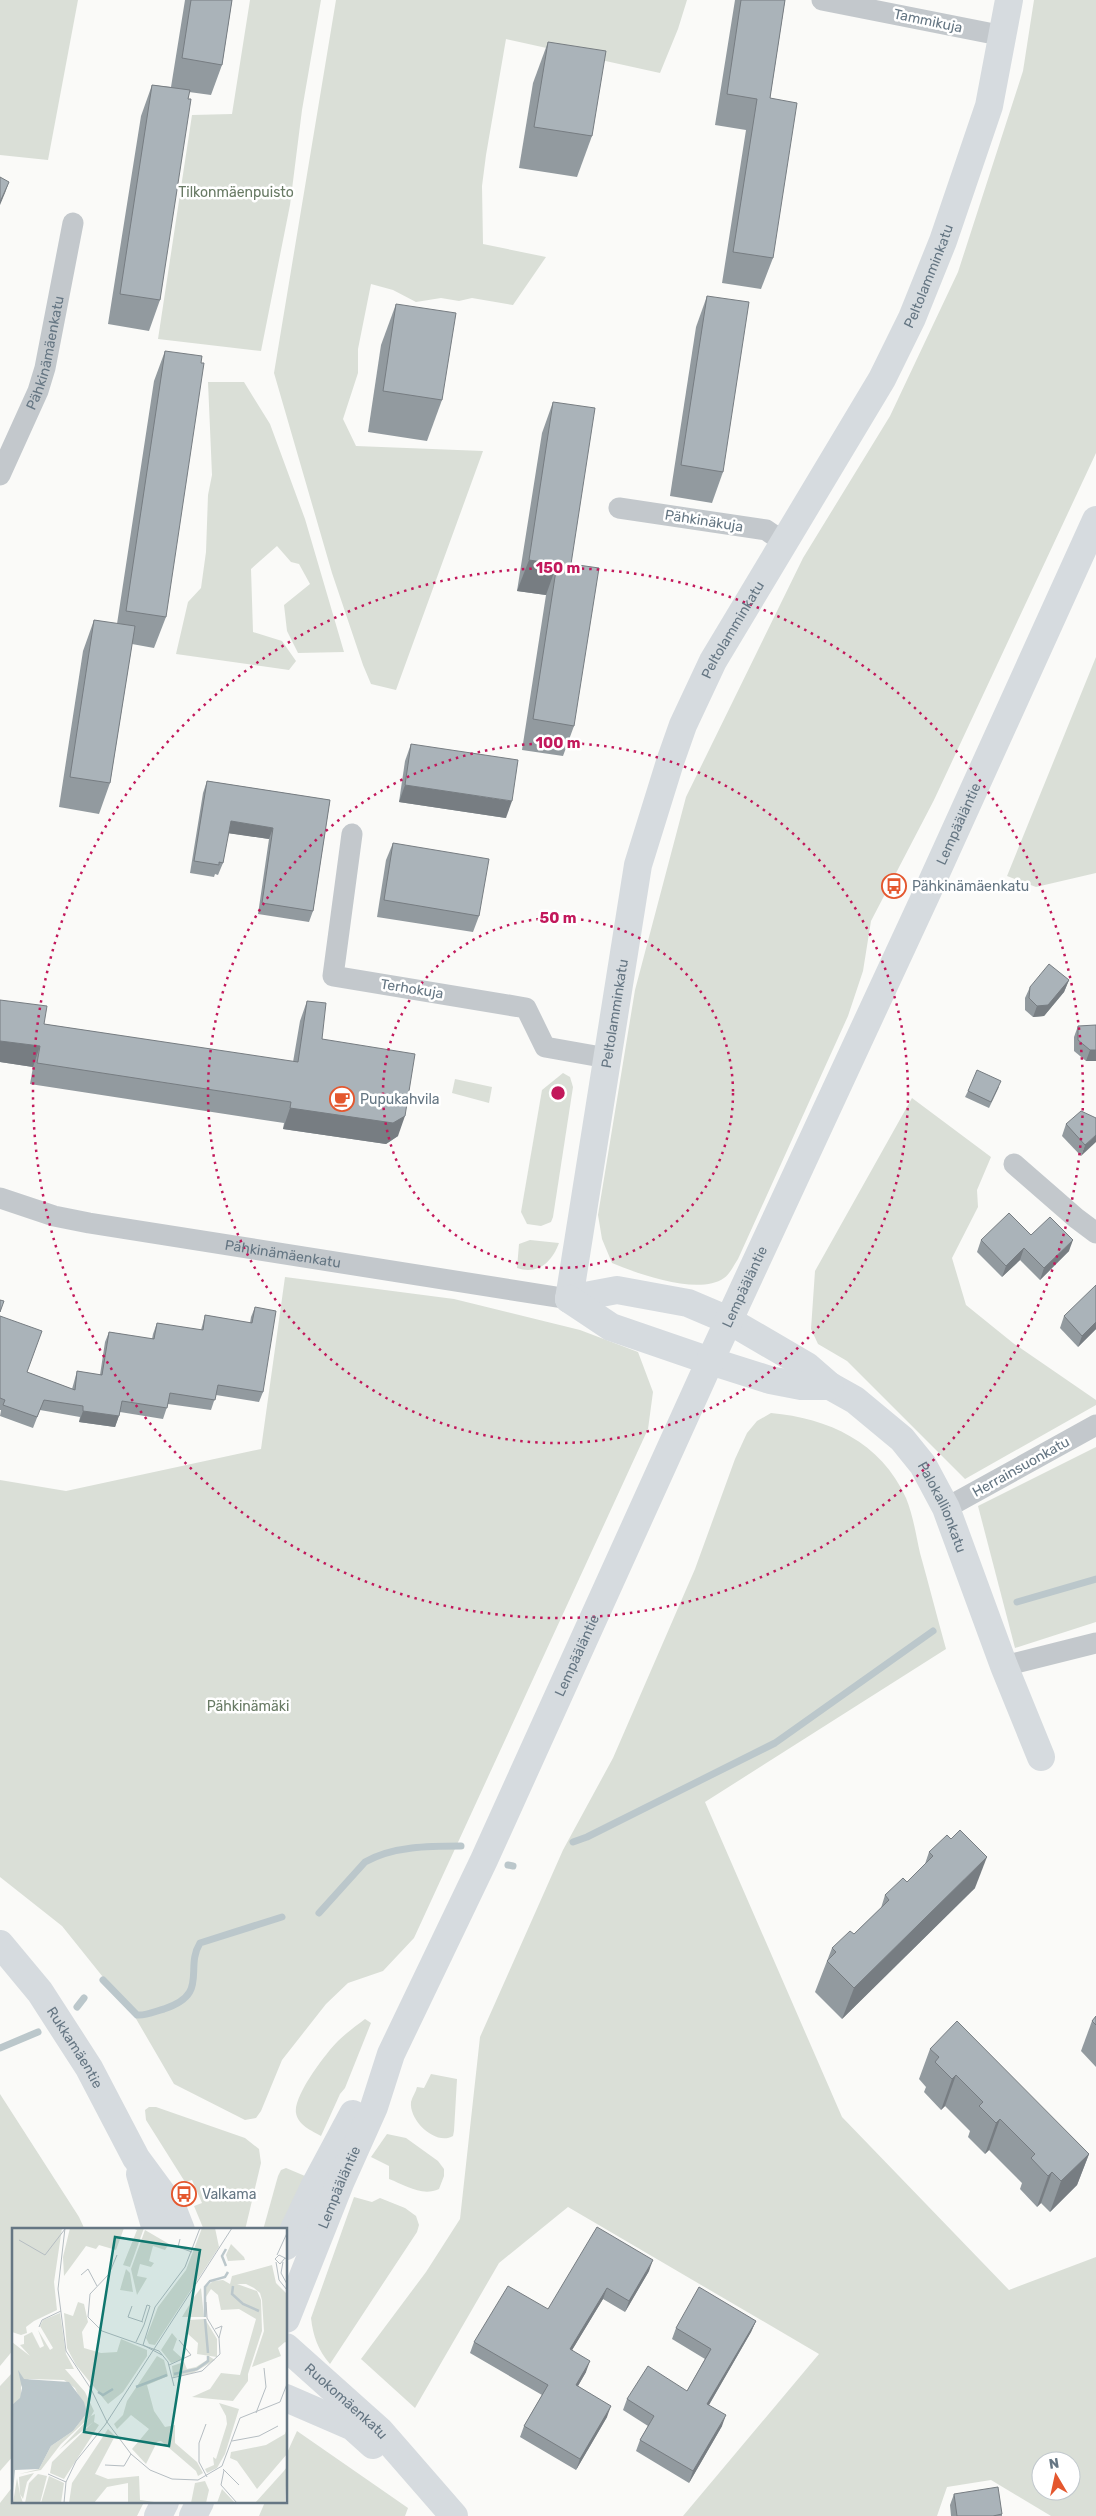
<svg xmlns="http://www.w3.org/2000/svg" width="1096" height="2516" viewBox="0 0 1096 2516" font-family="Rubik,sans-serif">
	<rect width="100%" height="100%" fill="#fafaf8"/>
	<g fill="#dadfd7" fill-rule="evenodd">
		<path d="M0 0H78L48 160 0 155Z"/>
		<path d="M250 0H321L302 110 290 205 261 351 158 339 192 115 232 114Z"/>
		<path d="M336 0H687L678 29 660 73 506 39 486 155 482 186 483 244 546 257 513 305 472 298 459 301 441 298 416 302 393 290 371 284 358 349V373L343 419 356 446 483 451 396 690 371 684 363 665 332 573 274 373Z"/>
		<path d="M1034 0H1096V453L934 800 871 921 863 971 848 1016 738 1259C734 1265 730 1274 724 1278 699 1296 638 1274 612 1263L602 1239 598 1215 635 990 686 797 803 558 890 416 958 272 1023 71Z"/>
		<path d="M208 382H244L270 424 305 519 344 652 298 653 287 631 284 605 310 584 299 564 291 562 277 546 251 569 253 632 282 641 296 661 289 670 176 654 188 602 201 588 206 552 208 495 212 475Z"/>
		<path d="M1096 657V873L1036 887 1007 876Z"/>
		<path d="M563 1073 570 1077 573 1087 553 1217 551 1222 541 1226 527 1224 521 1212 542 1090Z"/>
		<path d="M455 1079 492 1087 489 1103 452 1093Z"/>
		<path d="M912 1098 991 1157 977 1190 978 1207 952 1258 966 1305 1013 1343 1096 1400V1405L965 1479 847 1361 818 1344 811 1329 815 1271Z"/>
		<path d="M530 1240 559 1243C552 1262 538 1275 517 1268L519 1244Z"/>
		<path d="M285 1277 454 1299 580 1330 638 1352 653 1392 648 1429 414 1938 383 1971 348 1983 326 2004 282 2060 261 2111 256 2118 245 2120 174 2084 135 2017 62 1926 0 1877V1480L66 1491 261 1449Z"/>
		<path d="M771 1413C828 1418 881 1442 906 1498 913 1515 916 1535 920 1553 929 1585 937 1617 946 1649L705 1802 842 2117 1009 2290 1096 2257V2516H1051L991 2480 947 2487 937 2516H683L819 2354 568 2207 499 2263 415 2408 361 2359 426 2272 460 2219 480 2037 563 1850 613 1758 695 1569 735 1459 747 1433 757 1421ZM1041 2461H1071V2491H1041Z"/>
		<path d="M1096 1447V1622L1015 1648 978 1506Z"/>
		<path d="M365 2019 371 2023 345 2088 340 2094 321 2136C312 2131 298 2125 296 2113 293 2096 326 2053 338 2041 346 2033 356 2026 365 2019Z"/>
		<path d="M431 2074 457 2079 454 2131 453 2136C436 2146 409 2121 411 2102 412 2097 416 2092 417 2087L424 2088Z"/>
		<path d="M0 2094 79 2217 85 2230H14V2349L0 2366Z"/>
		<path d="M149 2107H156L245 2138 259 2149 261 2163 245 2230H204L194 2206 202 2203 192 2180 185 2182 146 2120 145 2110Z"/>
		<path d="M387 2134 406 2138 438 2161 444 2169V2176L439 2189C422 2197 405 2185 389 2179V2166L371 2157Z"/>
		<path d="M286 2168 305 2176 282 2230H263L278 2176 281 2170Z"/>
		<path d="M354 2197 372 2202 380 2198 405 2208 416 2216 419 2225 417 2232 330 2364C318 2350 313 2336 311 2318Z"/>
		<path d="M14 2371V2455L0 2471V2386Z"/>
		<path d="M297 2431 408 2508 405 2516H259L265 2502H286V2455Z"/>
		<path d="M14 2485V2502H144L137 2516H0V2503Z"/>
	</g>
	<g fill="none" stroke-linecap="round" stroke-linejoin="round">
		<g stroke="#bbc7cb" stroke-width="7">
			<path d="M1017 1602 1096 1579"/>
			<path d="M573 1842 587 1837 775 1743 933 1631"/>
			<path d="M508 1865 513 1866"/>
			<path d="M319 1913 365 1862C393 1846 430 1846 461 1846"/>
			<path d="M103 1980 137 2015C146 2016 156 2011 164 2009 210 1994 184 1969 200 1943L282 1917"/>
			<path d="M77 2007 84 1998"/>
			<path d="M0 2048 38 2032"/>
		</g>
		<g stroke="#c3c8cc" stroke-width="21">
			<path d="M822 0 1004 36"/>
			<path id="s1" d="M0 475 38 391 45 368 73 223"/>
			<path d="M619 508 766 530 785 543"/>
			<path d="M352 834 333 976 526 1008 545 1047 607 1058"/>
			<path d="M1014 1164 1076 1218 1096 1233"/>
			<path id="s2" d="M0 1198 54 1216 89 1223 569 1299"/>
			<path d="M946 1508 1096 1425"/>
			<path d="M1004 1666 1096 1643"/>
		</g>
		<g stroke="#d6dbdf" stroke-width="28">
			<path id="s3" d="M569 1299 638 865 670 762 683 725 713 661 882 379 912 318 943 241 989 106 1009 0"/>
			<path id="s4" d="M569 1299 617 1290 688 1303 728 1320 807 1366 830 1386 855 1400 902 1439 923 1465 946 1508 1004 1666 1041 1757"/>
			<path d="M569 1299 611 1327 710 1361 770 1380 801 1386H830"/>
			<path id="s5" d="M0 1944 40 1992 89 2068 136 2158 172 2207 181 2230"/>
			<path d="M140 2174 156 2230"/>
			<path d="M286 2246 315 2185 353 2114"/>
			<path id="s6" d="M286 2319 340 2183 374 2107 391 2054 484 1860 710 1361 926 895 1096 520"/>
			<path id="s7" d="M286 2347 380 2431 454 2516"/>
			<path d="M286 2398 353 2427 373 2445"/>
			<path d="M158 2516 165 2502"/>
			<path d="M193 2516 200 2502"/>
		</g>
	</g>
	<g fill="#929a9f">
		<path d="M185 0H232L222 65 211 95 189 92 160 300 149 331 108 324 141 116 152 85 171 87Z"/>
		<path d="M735 0H785L770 98 773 258 761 289 722 283 746 130 715 125Z"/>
		<path d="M548 42 592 136 577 177 519 168 533 83Z"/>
		<path d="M707 296 723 472 712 503 670 496 696 327Z"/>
		<path d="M396 304 442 400 427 441 368 432 381 345Z"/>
		<path d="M165 351 166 617 154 648 132 644 110 783 99 814 59 807 83 651 94 620 117 624 154 381Z"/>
		<path d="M553 402 571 564 574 726 563 756 522 750 546 595 517 591 542 433Z"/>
		<path d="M411 744 506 818 399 802 405 761Z"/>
		<path d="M207 781 330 800 313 911 309 922 258 914 269 839 228 833 223 863 218 875 215 874 214 877 190 873 203 793Z"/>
		<path d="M393 843 479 916 473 932 377 917 386 860Z"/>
		<path d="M1069 980 1064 992 1044 1016 1033 1017 1025 1010V998L1030 987Z"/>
		<path d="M0 1000 44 1024 293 1062 300 1021 307 1001 322 1039 398 1136 386 1144 283 1129 284 1123 30 1084 33 1067 0 1062Z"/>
		<path d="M1078 1026 1096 1061H1086L1074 1051V1037Z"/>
		<path d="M999 1087 989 1108 965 1097 968 1091Z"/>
		<path d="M1096 1118 1081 1156 1062 1136 1066 1124Z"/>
		<path d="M1031 1235 1069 1251 1040 1280 1020 1260 1002 1277 977 1252 981 1240Z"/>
		<path d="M255 1307 263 1392 259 1402 216 1395 211 1410 168 1404 163 1419 120 1412 115 1427 79 1422 80 1417 40 1410 33 1428 0 1416 1 1410H0V1316L27 1372 72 1389 74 1382 77 1371 100 1375 105 1342 109 1332 152 1339 153 1334 157 1323 201 1330 205 1315 250 1323 251 1317Z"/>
		<path d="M1064 1316 1096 1329 1078 1347 1060 1328Z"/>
		<path d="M929 1852 975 1888 842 2019 815 1992 832 1948 854 1934 881 1908 885 1895 907 1882 925 1864Z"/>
		<path d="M1096 2016V2067L1081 2051 1092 2021Z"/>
		<path d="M930 2049 1089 2154 1077 2185 1050 2212 1041 2203 1037 2207 1020 2189 1022 2183 989 2150 985 2154 968 2137 970 2131 945 2106 941 2110 924 2092 926 2087 919 2079Z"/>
		<path d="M649 2271 625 2312 603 2299 572 2350 586 2372 578 2386 607 2417 576 2470 520 2437 524 2426 542 2395 470 2353 474 2342 548 2309Z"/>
		<path d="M756 2321 751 2332 709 2405 722 2426 689 2483 636 2451 640 2440 648 2426 623 2410 627 2399 687 2391 705 2359 672 2339 676 2328Z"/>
		<path d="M954 2494 1002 2514V2516H951L950 2505Z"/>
	</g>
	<g fill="#777d82">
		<path d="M9 182 5 193 0 205V202Z"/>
		<path d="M529 560 557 564 546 595 517 591Z"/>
		<path d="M405 785 512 801 506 818 399 802Z"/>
		<path d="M231 821 273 828 269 839 227 833Z"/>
		<path d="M1069 980 1064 992 1044 1016 1033 1017 1037 1006Z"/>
		<path d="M0 1041 40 1046 33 1067 0 1062Z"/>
		<path d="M1090 1050H1096V1061H1086Z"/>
		<path d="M290 1108 405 1116 398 1136 386 1144 283 1129Z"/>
		<path d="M1096 1135V1142L1081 1156 1085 1145Z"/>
		<path d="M1073 1240 1069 1251 1040 1280 1044 1268Z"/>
		<path d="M1024 1248 1020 1260 1002 1277 1006 1266Z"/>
		<path d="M1096 1322V1329L1078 1347 1082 1336Z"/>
		<path d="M83 1411 119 1416 115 1427 79 1422Z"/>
		<path d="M987 1857 975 1888 842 2019 854 1988Z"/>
		<path d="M956 2075 945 2106 941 2110 952 2079Z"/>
		<path d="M1000 2119 989 2150 985 2154 996 2123Z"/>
		<path d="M1089 2154 1077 2185 1050 2212 1061 2181Z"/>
		<path d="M1052 2172 1041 2203 1037 2207 1048 2176Z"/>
		<path d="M653 2260 649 2271 625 2312 629 2301Z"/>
		<path d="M607 2288 603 2299 566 2360 570 2349Z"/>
		<path d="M756 2321 751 2332 703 2415 707 2404Z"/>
		<path d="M590 2361 586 2372 572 2396 576 2385Z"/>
		<path d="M611 2406 607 2417 576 2470 580 2459Z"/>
		<path d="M726 2415 722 2426 689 2483 693 2471Z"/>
	</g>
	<g fill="#aab3b9" stroke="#777d82">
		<path d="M191 0H232L222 65 182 58Z"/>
		<path d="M741 0H785L770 98 797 103 773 258 733 252 757 99 727 94Z"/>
		<path d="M548 42 606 51 592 136 534 127Z"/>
		<path d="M152 85 190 90 188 99H191L160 300 120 294Z"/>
		<path d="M0 177 9 182 0 202Z"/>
		<path d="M707 296 749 302 723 472 681 465Z"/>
		<path d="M396 304 456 313 442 400 383 391Z"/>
		<path d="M165 351 202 356 201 363H204L166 617 126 611Z"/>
		<path d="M553 402 595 408 571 564 599 568 574 726 533 719 557 564 529 560Z"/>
		<path d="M94 620 135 626 110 783 70 777Z"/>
		<path d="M411 744 518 760 512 801 405 785Z"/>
		<path d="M207 781 330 800 313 911 262 903 273 828 231 821 223 863 219 862V865L194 861Z"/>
		<path d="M393 843 489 859 479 916 384 900Z"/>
		<path d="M1049 964 1069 980 1048 1005 1037 1006 1029 998 1030 987Z"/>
		<path d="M0 1000 47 1006 44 1024 298 1062 307 1001 326 1003 322 1039 415 1054 405 1116 393 1123 290 1108 291 1102 37 1063 40 1046 0 1041Z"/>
		<path d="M1096 1025V1050H1090L1078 1040V1026Z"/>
		<path d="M977 1070 1001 1081 991 1102 968 1091Z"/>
		<path d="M1081 1111 1096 1118V1135L1085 1145 1066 1124Z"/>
		<path d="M1009 1213 1031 1235 1050 1217 1073 1240 1044 1268 1024 1248 1006 1266 981 1240Z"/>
		<path d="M1096 1285V1322L1082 1336 1064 1316Z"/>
		<path d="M0 1300 4 1301 0 1312Z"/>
		<path d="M255 1307 276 1311 263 1392 218 1385 215 1400 170 1393 167 1408 122 1401 119 1416 83 1411V1406L44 1400 37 1417 3 1405 5 1400 0 1398V1316L42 1331 27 1372 75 1390 77 1371 102 1375 109 1332 154 1339 157 1323 203 1330 205 1315 252 1323Z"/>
		<path d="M960 1830 987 1857 854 1988 827 1961 836 1952 832 1948 850 1931 854 1934 889 1900 885 1895 903 1878 907 1882 933 1856 929 1852 947 1835 951 1839Z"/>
		<path d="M1096 2016V2025L1092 2021Z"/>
		<path d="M957 2021 1089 2154 1061 2181 1052 2172 1048 2176 1031 2158 1035 2154 1000 2119 996 2123 979 2106 983 2102 956 2075 952 2079 935 2062 939 2057 930 2049Z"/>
		<path d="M597 2227 653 2260 629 2301 607 2288 570 2349 590 2361 576 2385 611 2406 580 2459 524 2426 548 2385 474 2342 508 2286 548 2309Z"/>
		<path d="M699 2287 756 2321 707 2404 726 2415 693 2471 640 2440 654 2416 627 2399 648 2366 687 2391 711 2349 676 2328Z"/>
		<path d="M998 2487 1002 2514 993 2516H957L954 2494Z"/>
	</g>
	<g fill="none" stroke="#c2185b" stroke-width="2.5" stroke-dasharray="2.5 5">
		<circle cx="558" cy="1093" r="175"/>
		<circle cx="558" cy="1093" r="350"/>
		<circle cx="558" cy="1093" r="525"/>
	</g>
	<defs>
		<symbol id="bus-ring" viewBox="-11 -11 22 22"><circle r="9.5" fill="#fff" stroke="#e4572e" stroke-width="1.5"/><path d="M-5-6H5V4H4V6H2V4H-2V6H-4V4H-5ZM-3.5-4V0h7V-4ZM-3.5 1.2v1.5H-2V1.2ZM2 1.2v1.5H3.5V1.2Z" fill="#e4572e"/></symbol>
		<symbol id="cafe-ring" viewBox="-11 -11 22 22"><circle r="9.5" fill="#fff" stroke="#e4572e" stroke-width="1.5"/><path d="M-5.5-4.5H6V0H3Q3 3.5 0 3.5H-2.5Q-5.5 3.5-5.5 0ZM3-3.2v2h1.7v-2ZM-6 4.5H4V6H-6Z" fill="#e4572e"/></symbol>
	</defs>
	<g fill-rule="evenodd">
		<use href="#bus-ring" x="880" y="872" width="28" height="28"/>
		<use href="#cafe-ring" x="328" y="1085" width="28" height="28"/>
		<use href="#bus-ring" x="170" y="2180" width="28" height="28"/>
	</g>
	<g text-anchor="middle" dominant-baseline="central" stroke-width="5" stroke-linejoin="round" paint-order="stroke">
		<g font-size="14" fill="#657683" stroke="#fff">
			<text transform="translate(928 21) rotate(12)">Tammikuja</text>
			<text stroke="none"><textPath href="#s3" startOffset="1099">Peltolamminkatu</textPath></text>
			<text stroke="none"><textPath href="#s1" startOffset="131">Pähkinämäenkatu</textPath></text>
			<text transform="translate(704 521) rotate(9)">Pähkinäkuja</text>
			<text stroke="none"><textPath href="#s3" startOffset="694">Peltolamminkatu</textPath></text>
			<text stroke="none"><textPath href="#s6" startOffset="1640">Lempääläntie</textPath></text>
			<text transform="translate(412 989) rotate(9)">Terhokuja</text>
			<text stroke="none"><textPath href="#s3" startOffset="289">Peltolamminkatu</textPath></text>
			<text stroke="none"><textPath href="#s2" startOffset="289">Pähkinämäenkatu</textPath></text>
			<text stroke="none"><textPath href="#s6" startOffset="1130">Lempääläntie</textPath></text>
			<text transform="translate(1021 1467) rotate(-29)">Herrainsuonkatu</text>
			<text stroke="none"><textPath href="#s4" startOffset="456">Palokallionkatu</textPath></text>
			<text stroke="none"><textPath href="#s6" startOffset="725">Lempääläntie</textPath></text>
			<text stroke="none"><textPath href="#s5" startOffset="128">Rukkamäentie</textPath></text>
			<text stroke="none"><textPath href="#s6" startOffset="142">Lempääläntie</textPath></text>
			<text stroke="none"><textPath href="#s7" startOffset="81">Ruokomäenkatu</textPath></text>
		</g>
		<g font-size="14" fill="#687a64" stroke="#fff">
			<text x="236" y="192">Tilkonmäenpuisto</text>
			<text x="248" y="1706">Pähkinämäki</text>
		</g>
		<g font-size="14" fill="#657683" stroke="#fff" text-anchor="start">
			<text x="912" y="886">Pähkinämäenkatu</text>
			<text x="360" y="1099">Pupukahvila</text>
			<text x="202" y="2194">Valkama</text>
		</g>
	</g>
	<g transform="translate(12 2228)">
		<rect width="275" height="275" fill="#fafaf8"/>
		<path d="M0 0H50L42 54 45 82 22 93 14 99 15 105 9 107 0 104ZM58 0H112L104 22 87 17 84 21 74 18 52 48 51 29ZM120 0H132L118 39 111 37 125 2ZM190 0H203L207 19 143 117 137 116 134 110 146 79 174 42ZM133 2 157 16 153 22 141 18 137 33 142 35 139 39 128 36 125 48 135 50 125 67 119 41ZM219 16 232 29 233 32 216 33 214 27ZM260 37 264 55 275 66V115L273 114 266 120 269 128 240 139 252 103 250 72 248 65 242 60 234 56H225L245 63 249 72 250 103 236 146V153L221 173 180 169 198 161 209 145 228 147 244 91 227 81 209 82 206 67 199 61 192 72 194 59 201 53 211 52 218 56 220 48ZM114 41 118 45 121 64 108 62ZM189 60 192 89H170L182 69ZM66 74 72 76 76 94 70 104 72 120 89 125 105 124 109 111 135 122V128L111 164 96 176 64 137 55 120 52 85 61 88ZM48 85 54 126 62 141H53L73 164 82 183 79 188 83 186 82 194 87 197 52 251 38 245 40 234 81 194 47 222 79 188 49 216 29 242 7 246 27 241 39 218 61 203 75 185 63 160 52 152 17 151 9 158V171L0 178V114L18 128 8 117 12 116V108L20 104 28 120 32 118 26 102 38 122 41 120 28 98 31 92ZM193 91 205 111V129L185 126 186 115 176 106 177 92ZM160 105 165 111 161 122 171 131 159 135 149 122ZM195 127 203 132 181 145 161 149 160 138 172 134 175 141 184 139 195 132ZM145 128 152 132 156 148 135 157 142 183 153 199 163 197V215L185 234 191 245 186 248 184 243 149 213 145 214 134 236 120 221 137 201 119 187 105 201 102 196 111 187 115 173ZM207 175 227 181 213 226 205 240 195 245 193 241 202 237 201 229 204 231 215 196 214 188ZM275 200V226L245 261 225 233 218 230 219 224 254 217 273 206ZM96 201 103 208 83 246 96 251 127 248 128 272 149 275H116V255L95 259 82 275H57L60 255ZM275 239 273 275H243L271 244ZM22 245 15 254 11 271 8 266 11 275H1L5 250 8 266 7 249ZM26 246 35 248 28 275H13L17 255ZM37 248 52 255 49 275H29ZM193 253 197 262 194 275H179L183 255ZM210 261 223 275H205Z" fill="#dadfd7"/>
		<path d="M6 142 12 151 57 154 72 174 75 185 61 203 39 218 27 241 3 242 0 275V177L8 170 10 160Z" fill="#bbc7cb"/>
		<path fill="none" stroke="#bbc7cb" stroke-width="2.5" d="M214 21 210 28 214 38M221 58 220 66 231 76 247 83M193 89V59L198 53 213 49 216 44M193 91 196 125M162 146 185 141 196 133V128M124 159 155 147M86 164 91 167 101 161"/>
		<path fill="none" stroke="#b5bdc2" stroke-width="1" d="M53 0 46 61 54 123 79 161 95 194M168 11 166 19 180 24M7 12 33 27 53 1M105 27 97 46 78 66 76 89 90 103 147 123 156 134 162 158M265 27 275 5M273 30 268 36 263 31 267 27 275 31M264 34 267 52 275 62M271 34 269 45 275 56M69 47 76 41 85 58M120 78 116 89 131 94M130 93 135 77 138 78 132 97M27 99 30 92 49 83M203 101 210 98 207 110M124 114 132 97M131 117 143 79 173 39 188 0M131 117 150 127M157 137 179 127 167 112M160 150 190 143 208 126 207 110 195 90 194 74M244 185 254 159 252 140M95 194 119 226 138 242 160 251 186 252 210 238 228 190 268 174 275 156M194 196 187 215V234L195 249M220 213 247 208 266 198M93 237 112 238 119 226M211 241 227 257M212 242 209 257 225 275M36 246 54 254M52 275 54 254 64 233 93 197 220 0"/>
		<path fill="#0f766e" fill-opacity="0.15" stroke="#0f766e" stroke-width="2.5" d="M103 9 188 22 157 218 72 204Z"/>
		<rect width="275" height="275" fill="none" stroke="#657683" stroke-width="2.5"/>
	</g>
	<circle cx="558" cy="1093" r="8" fill="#c2185b" stroke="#fff" stroke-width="2.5"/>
	<g font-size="15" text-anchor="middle" font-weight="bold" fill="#c2185b" stroke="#fff" stroke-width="5" stroke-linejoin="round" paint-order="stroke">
		<text x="558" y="573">150 m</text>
		<text x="558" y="748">100 m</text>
		<text x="558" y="923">50 m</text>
	</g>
	<g transform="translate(1056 2476) rotate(351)"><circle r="24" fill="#ffffff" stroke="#c1c8cd"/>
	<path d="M0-4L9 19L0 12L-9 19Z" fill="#e4572e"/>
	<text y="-8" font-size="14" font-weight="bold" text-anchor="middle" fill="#657683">N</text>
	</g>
</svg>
